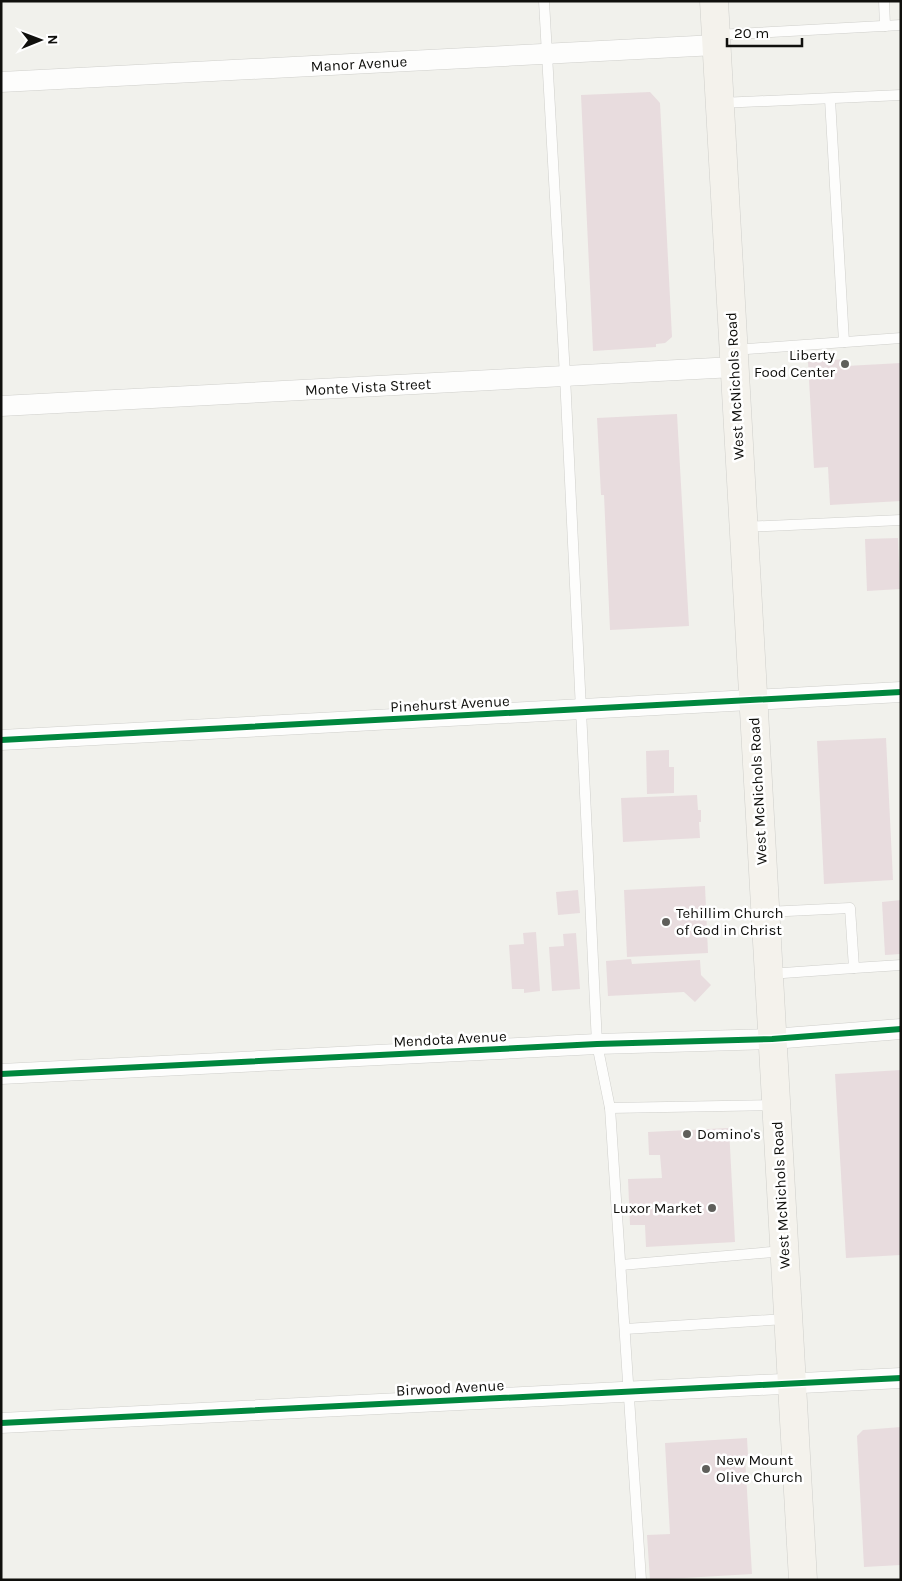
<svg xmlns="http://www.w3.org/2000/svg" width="902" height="1581" viewBox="0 0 902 1581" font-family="Karla,sans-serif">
	<rect width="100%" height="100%" fill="#f1f1ec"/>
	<g fill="#e8dcde">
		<path d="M650 92 660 103 672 337 665 343 656 344V347L593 351 581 95Z"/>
		<path d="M845 359 846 366 901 363V501L830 505 828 467 814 468 808 362Z"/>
		<path d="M677 414 689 626 610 630 604 495H601L597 418Z"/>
		<path d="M898 538 900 589 867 591 865 539Z"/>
		<path d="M886 738 893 880 824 884 817 741Z"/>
		<path d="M669 750V767H674V793L647 794 646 751Z"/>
		<path d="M697 795 698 810H701V822H699L700 838 623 842 621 798Z"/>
		<path d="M705 886 708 953 627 957 624 890Z"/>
		<path d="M578 890 580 913 558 915 556 892Z"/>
		<path d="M901 900V954L885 955 882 902Z"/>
		<path d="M536 932 540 991 524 993V989H512L509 945 524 944 523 933Z"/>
		<path d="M576 933 580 989 552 991 549 947 564 946 563 934Z"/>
		<path d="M631 959 632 964 700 960 701 975 711 985 695 1002 684 992 608 996 606 961Z"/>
		<path d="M901 1070V1255L846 1258 835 1074Z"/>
		<path d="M729 1128 735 1242 646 1247 645 1225H630L628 1179 662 1178 660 1155H649L648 1132Z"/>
		<path d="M901 1427V1565L864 1567 857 1436 863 1430Z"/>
		<path d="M747 1438 748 1456 745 1457 752 1574 650 1580 647 1535 670 1534 665 1443Z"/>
	</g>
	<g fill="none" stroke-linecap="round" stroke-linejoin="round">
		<defs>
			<g id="lane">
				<path d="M544 1 565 376 597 1044 610 1108 641 1580"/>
				<path d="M884 1 885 26"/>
				<path d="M717 35 901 25"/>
				<path d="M830 99 844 342"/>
				<path d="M720 103 901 95"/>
				<path d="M734 350 901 338"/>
				<path d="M744 527 901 520"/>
				<path d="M766 912 850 908 854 968 769 974"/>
				<path d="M854 968 901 965"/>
				<path d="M610 1108 774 1105"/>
				<path d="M621 1265 784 1251"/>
				<path d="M625 1329 786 1319"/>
			</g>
			<g id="street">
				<path d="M1 82 716 45"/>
				<path d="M1 406 734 367"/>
				<path d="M1 740 901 692"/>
				<path d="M1 1074 597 1044 772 1039 901 1029"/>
				<path d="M1 1423 901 1378"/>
			</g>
			<path id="secondary" d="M714 1 803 1580"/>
		</defs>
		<use href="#lane" stroke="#cfcfcb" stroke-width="11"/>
		<use href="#street" stroke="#cfcfcb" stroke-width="21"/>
		<use href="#secondary" stroke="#cfcfcb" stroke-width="29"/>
		<use href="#lane" stroke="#fdfdfc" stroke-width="10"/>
		<use href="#street" stroke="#fdfdfc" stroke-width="20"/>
		<use href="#secondary" stroke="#f4f2ec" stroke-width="28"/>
		<defs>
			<g id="cycleway">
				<path d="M1 740 901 692"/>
				<path d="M1 1074 597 1044 772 1039 901 1029"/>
				<path d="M1 1423 901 1378"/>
			</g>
		</defs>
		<use href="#cycleway" stroke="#fff" stroke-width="9"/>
		<use href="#cycleway" stroke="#00873e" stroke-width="6"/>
	</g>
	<g fill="#5f5f5b" stroke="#fff" stroke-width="2">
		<circle cx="845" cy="364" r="5"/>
		<circle cx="666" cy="922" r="5"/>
		<circle cx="687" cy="1134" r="5"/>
		<circle cx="712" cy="1208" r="5"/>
		<circle cx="706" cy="1469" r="5"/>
	</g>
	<g text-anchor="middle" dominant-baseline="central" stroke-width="5" stroke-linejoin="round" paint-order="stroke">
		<g font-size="15" fill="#10100d" stroke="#fff">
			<text transform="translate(359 64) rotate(-3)">Manor Avenue</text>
			<text transform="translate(735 386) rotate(-93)">West McNichols Road</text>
			<text transform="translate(368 387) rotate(-3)">Monte Vista Street</text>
			<text transform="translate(450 704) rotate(-3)">Pinehurst Avenue</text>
			<text transform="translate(758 791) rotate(-93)">West McNichols Road</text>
			<text transform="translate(450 1039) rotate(-3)">Mendota Avenue</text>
			<text transform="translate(781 1195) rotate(-93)">West McNichols Road</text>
			<text transform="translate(450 1388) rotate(-3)">Birwood Avenue</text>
		</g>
		<g font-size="15" fill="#10100d" stroke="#fff" text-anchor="start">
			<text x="835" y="355" text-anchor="end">Liberty<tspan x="835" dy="17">Food Center</tspan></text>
			<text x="676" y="913">Tehillim Church<tspan x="676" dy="17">of God in Christ</tspan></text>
			<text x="697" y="1134">Domino's</text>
			<text x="702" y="1208" text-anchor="end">Luxor Market</text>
			<text x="716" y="1460">New Mount<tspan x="716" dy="17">Olive Church</tspan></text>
		</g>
	</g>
	<rect width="902" height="1581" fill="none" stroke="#10100d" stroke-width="5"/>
	<g transform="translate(40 40) rotate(89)" stroke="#ffffff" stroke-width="4" paint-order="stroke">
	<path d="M0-4L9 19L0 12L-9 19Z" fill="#10100d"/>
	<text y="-8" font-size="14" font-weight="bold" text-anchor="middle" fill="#10100d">N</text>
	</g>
	<path d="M727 38v8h75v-8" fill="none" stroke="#10100d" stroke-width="2.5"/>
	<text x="734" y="38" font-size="15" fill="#10100d" stroke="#ffffff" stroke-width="4" paint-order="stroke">20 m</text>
</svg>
